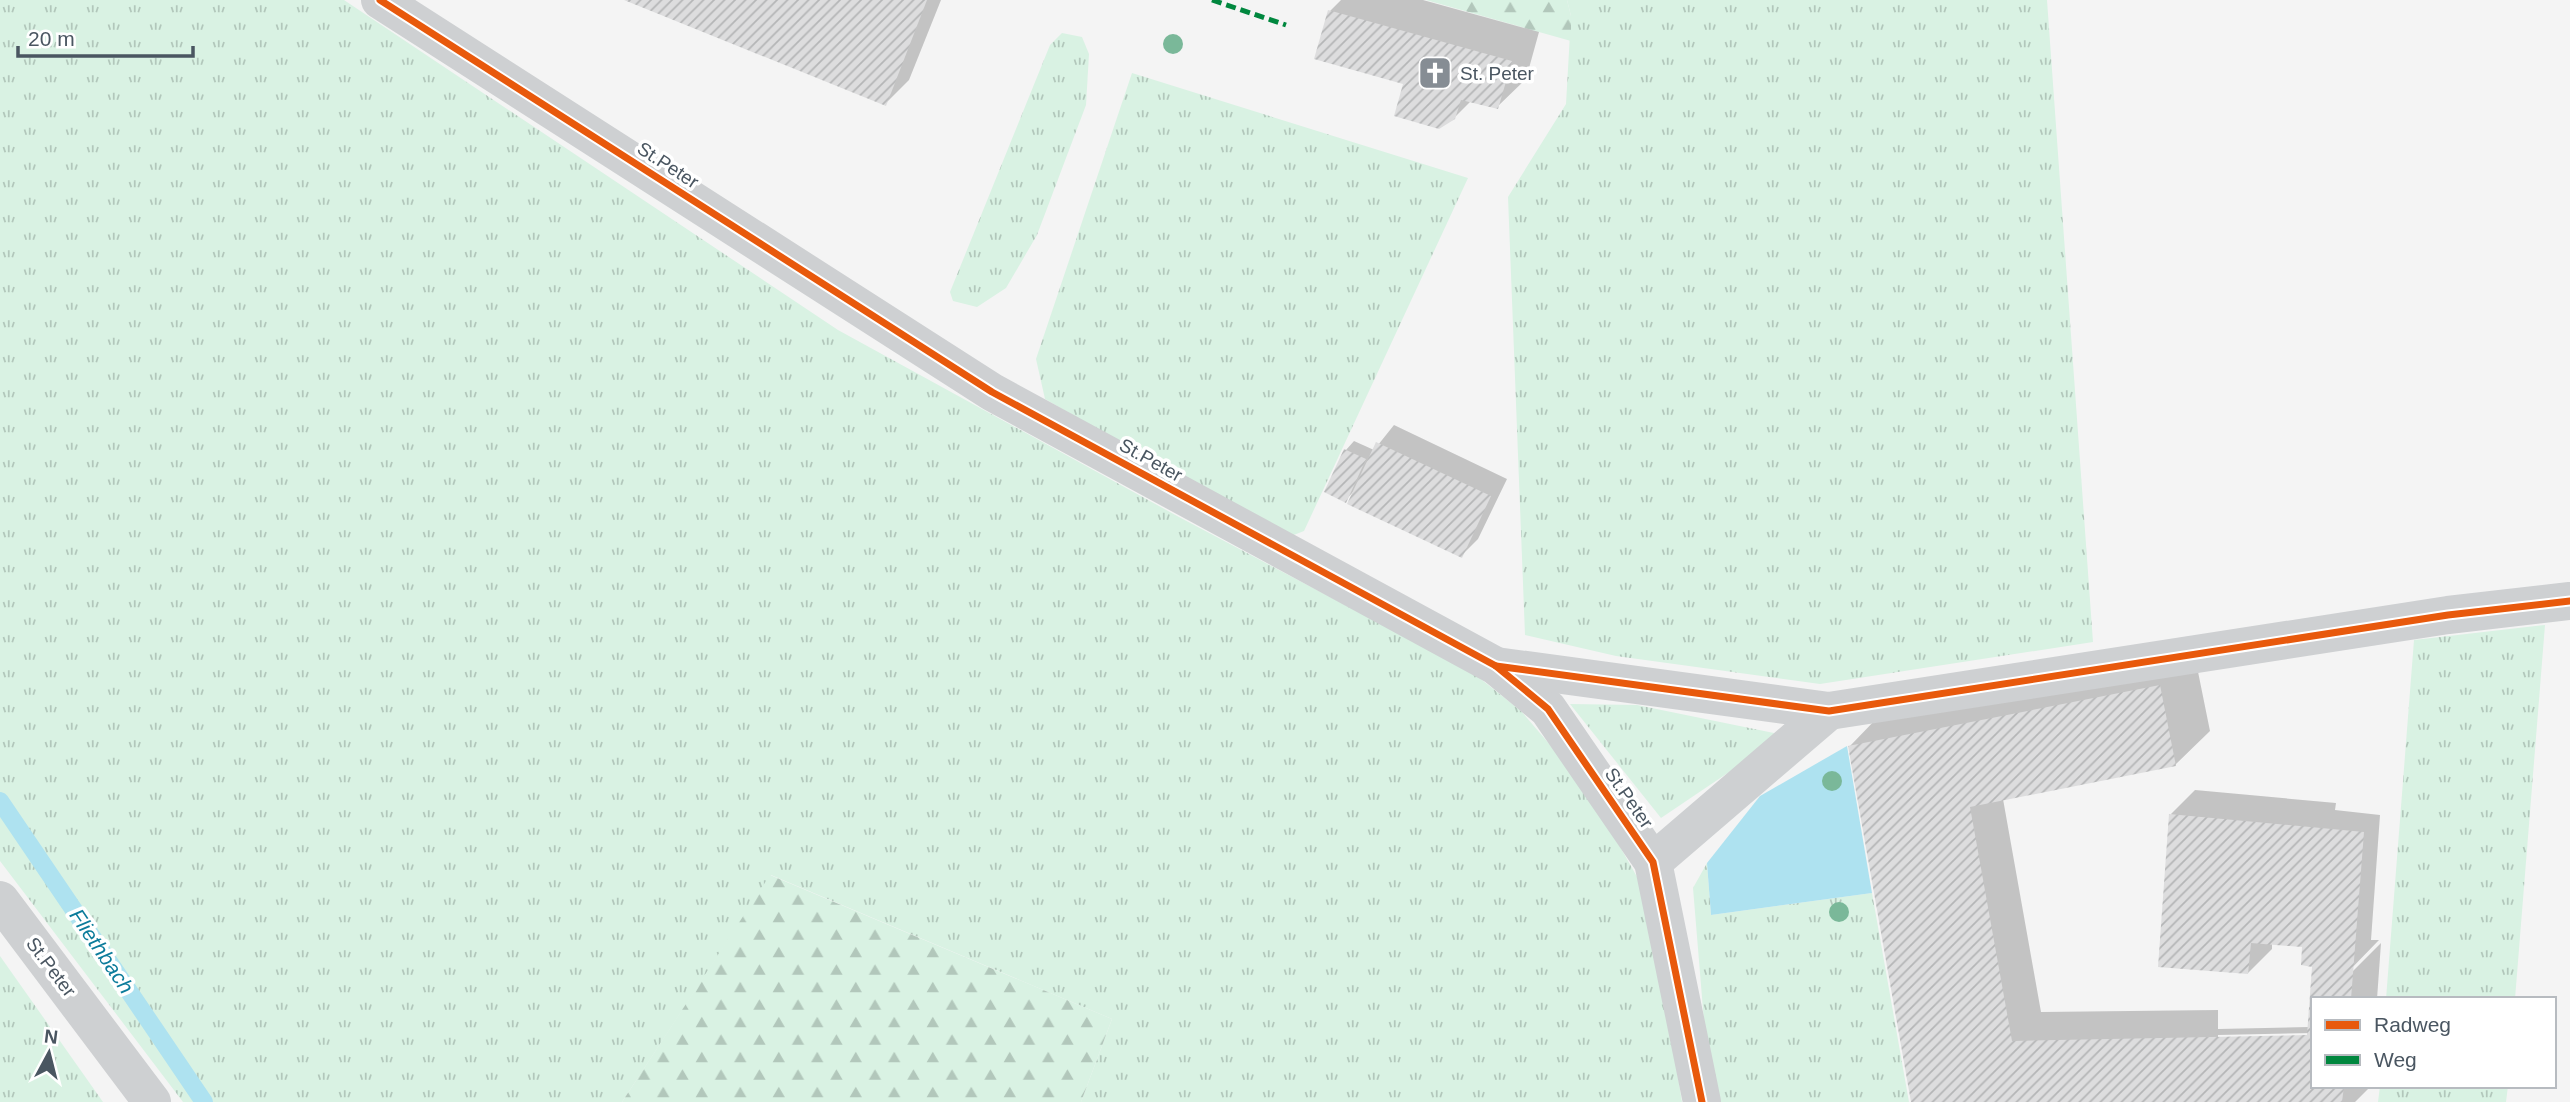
<svg xmlns="http://www.w3.org/2000/svg" width="2570" height="1102" viewBox="0 0 2570 1102" font-family="Arial,sans-serif">
	<defs>
		<pattern id="grass-tufts" width="24" height="20" patternUnits="userSpaceOnUse" patternTransform="scale(1.75)"><rect width="24" height="20" fill="#d9f2e3"/><path d="M3 7l-1-3M5 7V3M7 7l1-3M15 17l-1-3M17 17v-4M19 17l1-3" fill="none" stroke="#b2c7bb"/></pattern>
		<pattern id="forest-firs" width="22" height="20" patternUnits="userSpaceOnUse" patternTransform="scale(1.75)"><rect width="22" height="20" fill="#d9f2e3"/><path d="M5 1l3.5 6h-7zM16 11l3.5 6h-7z" fill="#b2c7bb"/></pattern>
		<pattern id="building-hatch" width="6" height="6" patternUnits="userSpaceOnUse" patternTransform="scale(1.75)"><rect width="6" height="6" fill="#ddddde"/><path d="M-1 1l2-2M0 6l6-6M5 7l2-2" fill="none" stroke="#b5b6b7"/></pattern>
	</defs>
	<rect width="100%" height="100%" fill="#f4f4f4"/>
	<g fill="url(#grass-tufts)">
		<path d="M0 0H344L838 330 1179 517 1472 672 1521 711 1587 788 1641 884 1664 988 1682 1102H1081L1112 1019 771 875 622 1102H183L0 861Z"/>
		<path d="M1567 0H2047L2093 642 1820 684 1616 656 1525 635 1508 197 1566 104 1571 16Z"/>
		<path d="M1062 33 1082 37 1089 54 1086 105 1037 235 1006 288 977 307 953 301 950 292 1050 45Z"/>
		<path d="M1132 73 1468 178 1304 531 1286 538 1045 399 1036 359Z"/>
		<path d="M2545 625 2515 999H2386L2414 640Z"/>
		<path d="M1570 704 1637 705 1784 735 1661 818Z"/>
		<path d="M1707 863 1711 915 1872 893 1909 1102H1717L1707 1058 1693 888Z"/>
		<path d="M0 956 103 1102H0Z"/>
		<path d="M2380 1086H2508L2506 1102H2378Z"/>
	</g>
	<g fill="url(#forest-firs)">
		<path d="M1426 0H1567L1571 16V41Z"/>
		<path d="M770 875 1112 1019 1081 1102H622Z"/>
	</g>
	<path fill="#aee2f0" d="M1847 746 1872 893 1711 915 1707 863 1760 796Z"/>
	<g fill="#0003">
		<path d="M628 0H941L909 80 885 104Z"/>
		<path d="M1341 0H1423L1539 32 1526 79 1497 107 1471 101 1454 118 1405 83 1330 11Z"/>
		<path d="M1394 425 1507 479 1478 539 1461 556 1353 492 1345 501 1326 491 1346 450 1354 441 1374 450Z"/>
		<path d="M2194 652 2210 731 2175 765 2003 799 2041 1012 2218 1010V1029L2309 1027 2314 967 2305 942 2272 943V949L2248 973 2171 814 2195 790 2336 803 2335 810 2380 815 2371 940H2379L2346 974 2348 976 2381 943 2377 999H2313V1033L2218 1035V1039L2313 1086 2369 1088 2355 1102H1913L1850 746 1878 717Z"/>
	</g>
	<g fill="none" stroke-linecap="round" stroke-linejoin="round">
		<path stroke="#aee2f0" stroke-width="18" d="M0 801 204 1102"/>
	</g>
	<g fill="url(#building-hatch)">
		<path d="M624 0H927L886 106Z"/>
		<path d="M1328 10 1512 61 1498 109 1461 100 1455 119 1439 129 1394 116 1403 84 1314 59Z"/>
		<path d="M1376 442 1491 496 1462 558 1347 504Z"/>
		<path d="M1344 449 1366 459 1346 503 1324 492Z"/>
		<path d="M2160 685 2176 766 1970 807 2012 1041 2307 1035 2312 967 2301 965 2302 947 2251 943 2248 974 2158 967 2169 814 2364 832 2351 999H2313V1086H2344L2342 1102H1911L1848 746Z"/>
	</g>
	<g fill="none" stroke-linecap="round" stroke-linejoin="round">
		<g stroke="#ced0d2" stroke-width="38">
			<path d="M380 0 992 392 1496 666 1548 709 1653 862 1702 1102"/>
			<path d="M1496 666 1829 711 2448 615 2570 601"/>
			<path d="M1653 862 1829 711"/>
			<path d="M0 900 152 1102"/>
		</g>
		<path stroke="#00873e" stroke-width="5" stroke-dasharray="10 5" stroke-linecap="butt" d="M1212 0 1286 25"/>
		<defs>
			<g id="cycleway">
				<path d="M380 0 992 392 1496 666 1548 709 1653 862 1702 1102"/>
				<path d="M1496 666 1829 711 2448 615 2570 601"/>
			</g>
		</defs>
		<use href="#cycleway" stroke="#fff" stroke-width="11"/>
		<use href="#cycleway" stroke="#e8590c" stroke-width="7"/>
	</g>
	<g fill="#7ab899">
		<circle cx="1173" cy="44" r="10"/>
		<circle cx="1832" cy="781" r="10"/>
		<circle cx="1839" cy="912" r="10"/>
	</g>
	<defs>
		<symbol id="church-square" viewBox="-11 -11 22 22"><rect x="-9" y="-9" width="18" height="18" rx="4" fill="#868d94" stroke="#fff"/><path d="M-1.2-6h2.4v3.5h3.3v2.4h-3.3V6h-2.4V-.1h-3.3v-2.4h3.3Z" fill="#fff"/></symbol>
	</defs>
	<g fill-rule="evenodd">
		<use href="#church-square" x="1416" y="54" width="38" height="38"/>
	</g>
	<g text-anchor="middle" dominant-baseline="central" stroke-width="7" stroke-linejoin="round" paint-order="stroke">
		<g font-size="19" fill="#4a5661" stroke="#fff" text-anchor="start">
			<text x="1460" y="73">St. Peter</text>
		</g>
		<g font-size="19" fill="#4a5661" stroke="#fff">
			<text transform="translate(668 165) rotate(33)">St.Peter</text>
			<text transform="translate(1151 460) rotate(29)">St.Peter</text>
			<text transform="translate(1629 798) rotate(55)">St.Peter</text>
			<text transform="translate(51 967) rotate(53)">St.Peter</text>
		</g>
		<g font-size="21" font-style="italic" fill="#0c7c9b" stroke="#fff">
			<text transform="translate(102 951) rotate(56)">Fliethbach</text>
		</g>
	</g>
	<rect x="2311" y="997" width="245" height="91" fill="#ffffff" stroke="#b7bbc0" stroke-width="2"/>
	<rect x="2325" y="1020" width="35" height="10" fill="#e8590c" stroke="#b7bbc0" stroke-width="2"/>
	<text x="2374" y="1032" font-size="21" fill="#4a5661">Radweg</text>
	<rect x="2325" y="1055" width="35" height="10" fill="#00873e" stroke="#b7bbc0" stroke-width="2"/>
	<text x="2374" y="1067" font-size="21" fill="#4a5661">Weg</text>
	<g transform="translate(49 1053) rotate(7)" stroke="#ffffff" stroke-width="5" paint-order="stroke">
	<path d="M0-5L12 26L0 18L-12 26Z" fill="#4a5661"/>
	<text y="-10" font-size="19" font-weight="bold" text-anchor="middle" fill="#4a5661">N</text>
	</g>
	<path d="M18 46v10h175v-10" fill="none" stroke="#4a5661" stroke-width="3.5"/>
	<text x="28" y="46" font-size="21" fill="#4a5661" stroke="#ffffff" stroke-width="5" paint-order="stroke">20 m</text>
</svg>
